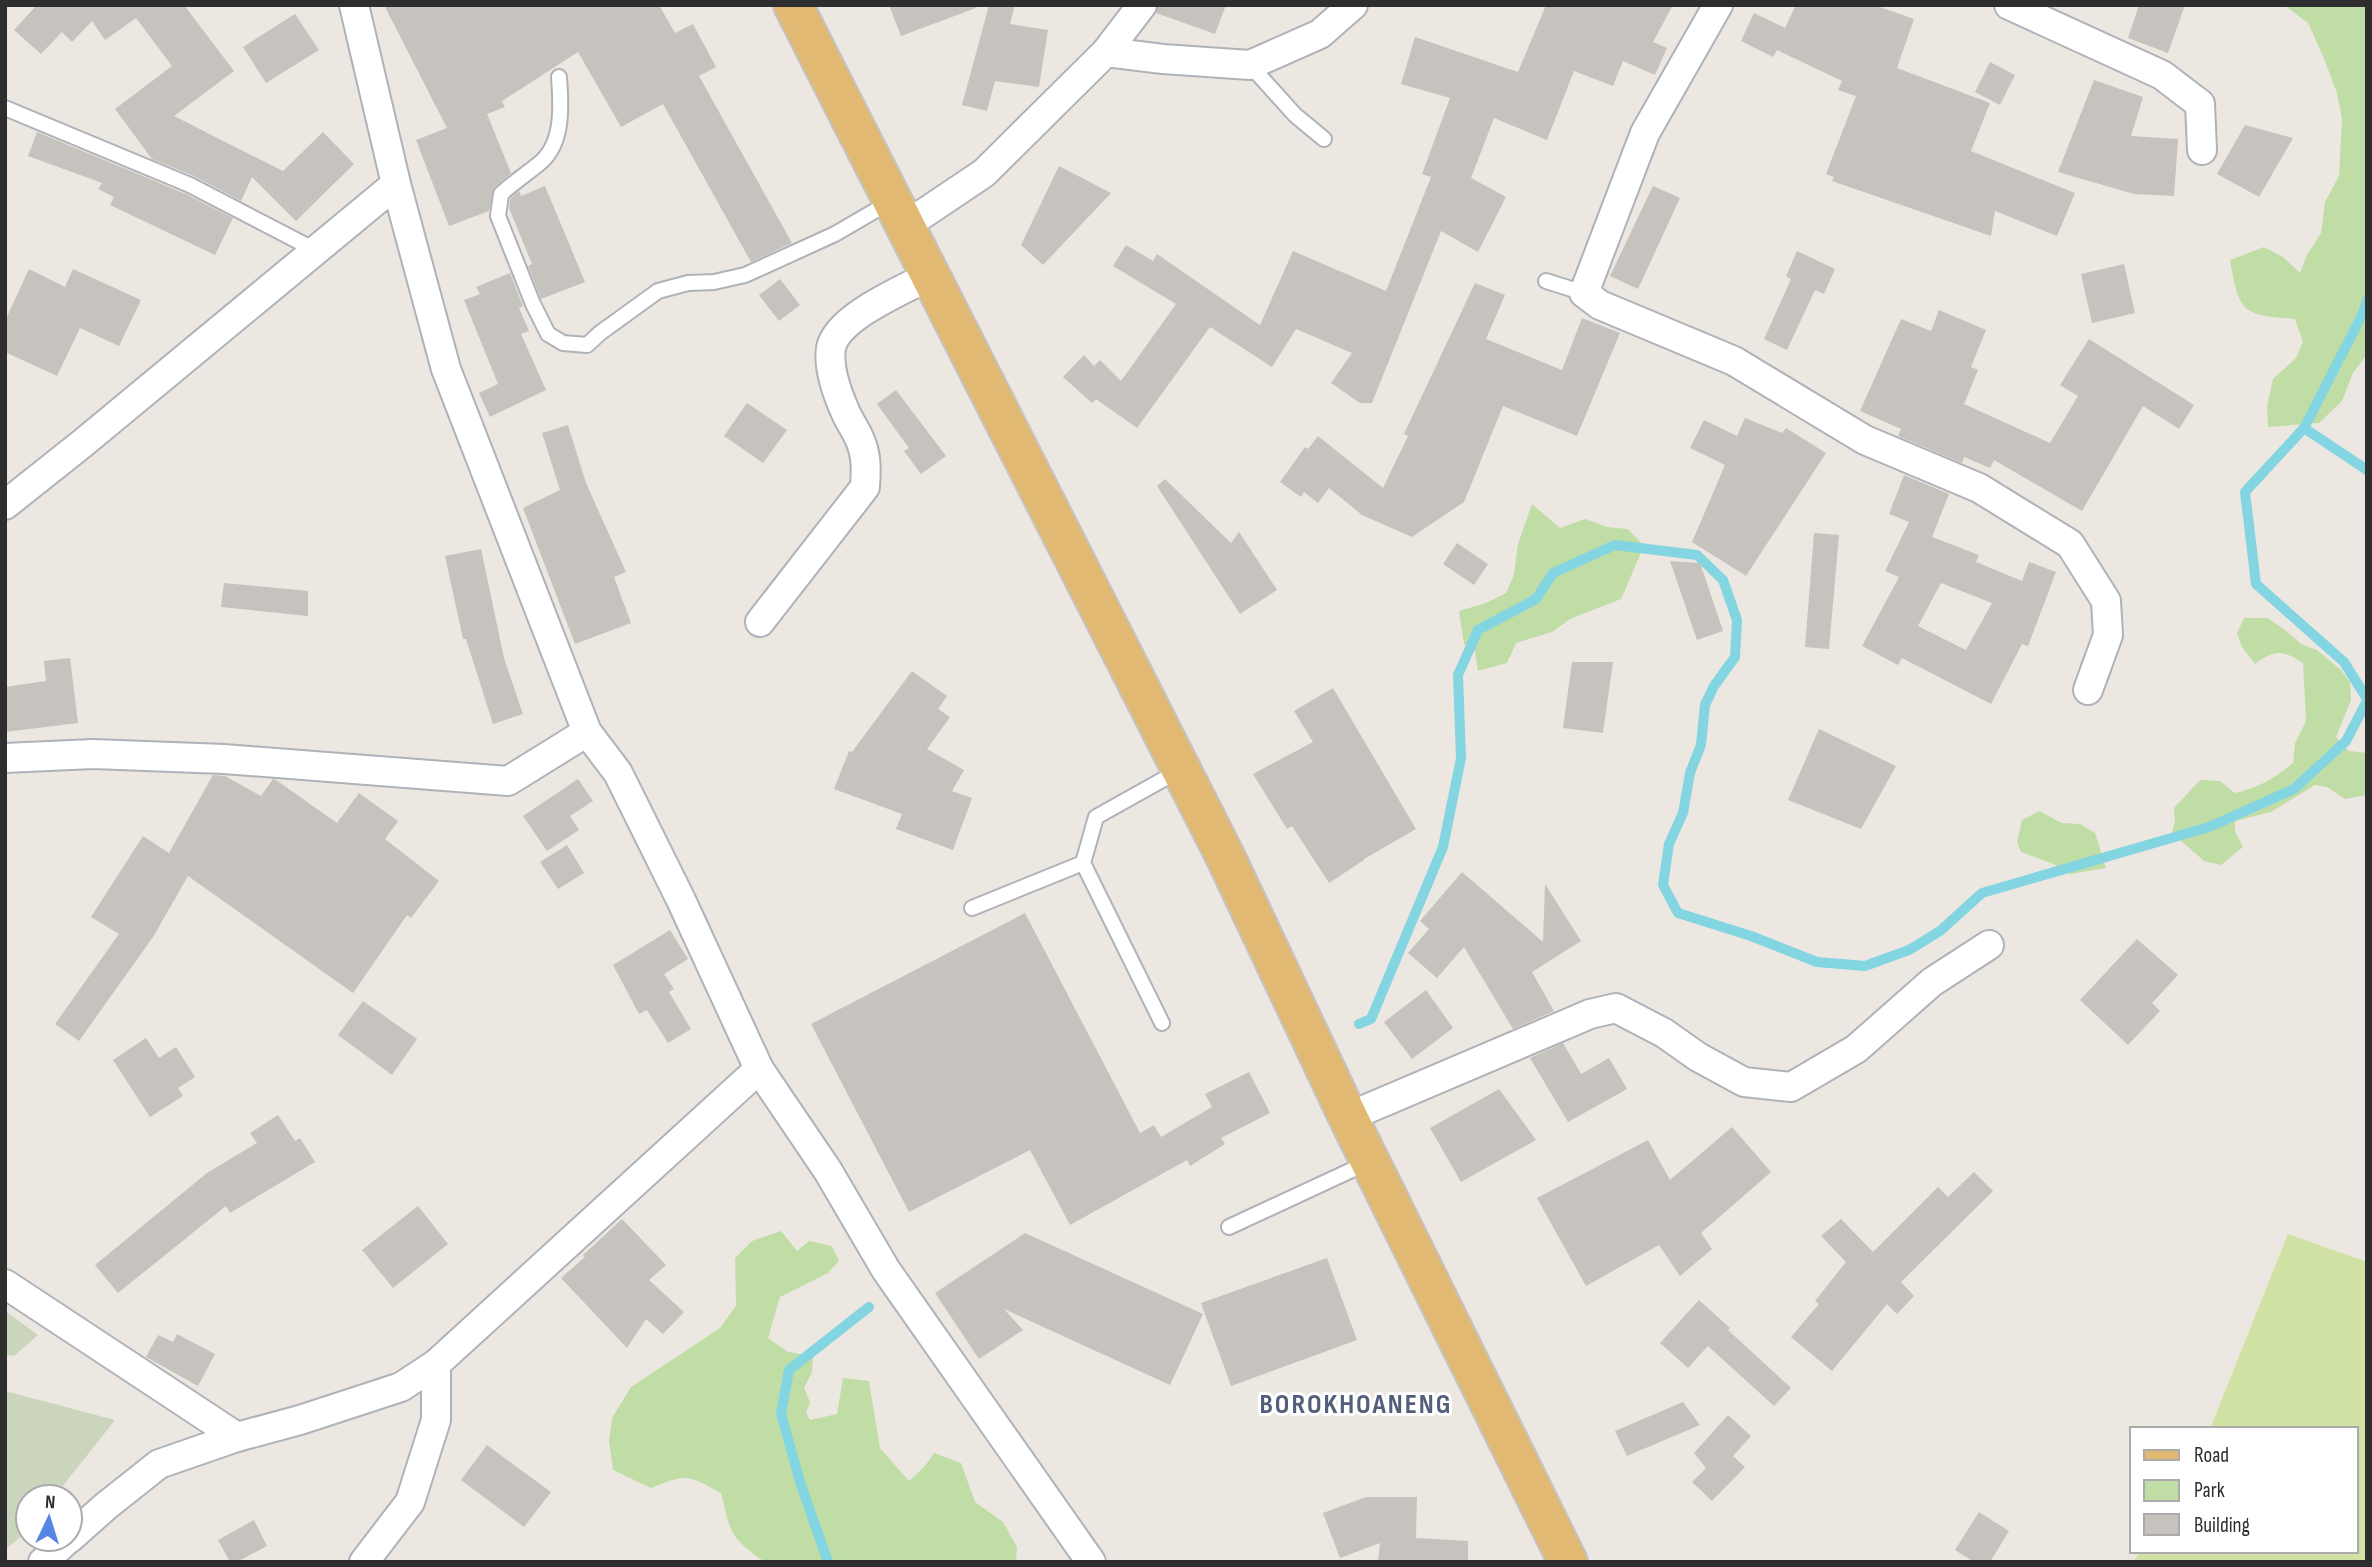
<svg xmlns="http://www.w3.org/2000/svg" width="2372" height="1567" viewBox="0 0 2372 1567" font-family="'Sofia Sans Condensed',sans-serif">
	<rect width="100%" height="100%" fill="#ede7e2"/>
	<g fill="#c0dda6">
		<path d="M2284 5H2367V354L2353 373 2342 401 2319 423 2268 427 2267 407 2273 379 2296 358 2303 342 2295 319C2242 315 2239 313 2230 260L2264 247 2283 257 2300 273 2307 255 2321 233 2325 202 2339 176 2342 119 2337 93 2323 56 2308 23Z"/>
		<path d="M1532 504 1560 528 1585 519 1607 527 1628 529 1644 546 1621 599 1570 619 1552 632 1516 643 1507 663 1478 671 1475 651 1464 644 1459 611 1486 603 1506 593 1514 575 1518 544Z"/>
		<path d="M2244 618H2267L2284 629 2301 644 2317 650 2340 669 2350 682 2351 700 2336 737 2349 751 2367 753V795L2345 799 2327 787 2315 785 2271 812 2235 821V831L2243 847 2221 865 2204 861 2172 833 2175 820 2174 808 2200 780 2220 781 2235 793C2260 787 2273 779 2293 763L2295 743 2306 721 2303 663C2283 650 2275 649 2255 664L2242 647 2237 633Z"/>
		<path d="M2039 811 2062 823 2080 824 2095 833 2106 868 2070 874 2056 865 2021 852 2017 842 2022 820Z"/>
		<path d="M781 1231 797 1251 809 1241 832 1246 839 1261 828 1273 780 1297 768 1338 788 1352 813 1356 812 1372 804 1388 810 1402 806 1413 810 1420 837 1414 843 1378 869 1381 880 1448 909 1481 925 1466 934 1453 961 1463 975 1502 1003 1522 1017 1547 1016 1562H765C729 1537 731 1533 721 1493 687 1475 688 1473 651 1488L613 1470 609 1441 612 1418 631 1387 720 1328 736 1306 735 1258 752 1241Z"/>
	</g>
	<g fill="#cbd5bc">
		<path d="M5 1311 38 1335 14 1356 5 1354Z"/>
		<path d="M5 1391 115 1420 54 1497H28C28 1528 32 1530 5 1549Z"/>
	</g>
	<path fill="#d0e2a3" d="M2288 1234 2367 1262V1562H2133L2141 1551H2356V1429H2210Z"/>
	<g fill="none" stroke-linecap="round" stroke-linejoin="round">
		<g stroke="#83d5e2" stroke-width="10">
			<path d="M2367 300 2363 313 2304 428 2245 492 2256 584 2344 662 2367 699"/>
			<path d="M2304 428 2367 470"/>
			<path d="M1359 1024 1371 1019 1443 847 1461 758 1458 675 1478 630 1536 599 1553 573 1615 545 1697 555 1723 580 1737 620 1735 657 1714 686 1705 705 1701 745 1690 773 1683 813 1669 844 1663 885 1678 913 1751 936 1817 962 1865 966 1909 950 1940 931 1982 893 2209 827 2294 789 2346 741 2367 701"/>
			<path d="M828 1562 801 1485 781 1414 789 1370 869 1307"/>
		</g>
	</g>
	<g fill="#c6c2bd" fill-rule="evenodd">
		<path d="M34 5H184L234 71 174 116 283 171 323 132 354 164 296 221 252 177 241 201 194 176 152 159 115 109 172 66 136 18 105 40 92 21 72 42 62 32 41 54 14 30 35 7Z"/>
		<path d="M384 5H659L675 33 693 24 716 67 699 76 792 243 751 262 663 104 621 127 578 52 502 101 505 107 487 114 511 173 494 188 489 211 449 226 416 140 447 128Z"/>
		<path d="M889 5H976V8L901 36Z"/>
		<path d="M989 5H1015L1010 24 1048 30 1039 87 995 81 987 111 962 105Z"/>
		<path d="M1158 5H1226L1215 34 1156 13Z"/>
		<path d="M1546 5H1673L1653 42 1667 48 1655 75 1623 61 1613 86 1574 71 1547 140 1494 118 1471 178 1506 197 1478 252 1441 231 1372 403H1360L1331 383 1352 353 1296 329 1272 367 1210 327 1137 428 1096 399 1092 403 1063 377 1084 355 1094 366 1100 360 1121 381 1176 304 1113 266 1126 245 1153 261 1157 254 1260 325 1293 251 1386 291 1431 177 1422 174 1450 98 1401 84 1415 37 1518 72Z"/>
		<path d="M1796 5H1874L1914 19 1897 68 1990 103 1971 151 2075 193 2057 236 1995 211 1991 236 1832 181 1834 177 1826 174 1856 96 1838 90 1842 81 1777 50 1773 57 1741 41 1754 13 1785 28Z"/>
		<path d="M2139 5H2185L2168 53 2128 38Z"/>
		<path d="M295 14 319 50 266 83 243 47Z"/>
		<path d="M1990 62 2015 75 2000 105 1975 92Z"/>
		<path d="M2094 80 2143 97 2131 136 2178 139 2174 196 2134 194 2058 172Z"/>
		<path d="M2245 125 2293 138 2259 197 2217 174Z"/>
		<path d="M37 132 186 194 233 218 215 255 110 205 114 197 98 189 102 183 28 156Z"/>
		<path d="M1059 166 1111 193 1043 265 1021 245Z"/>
		<path d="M545 186 585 282 541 299 528 266 532 264 509 208 510 199 519 191 521 196Z"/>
		<path d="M1653 186 1680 198 1638 289 1610 276Z"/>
		<path d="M1797 251 1835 269 1824 294 1815 290 1787 350 1764 339 1791 279 1786 276Z"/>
		<path d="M2124 264 2135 313 2092 323 2081 274Z"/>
		<path d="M29 269 65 287 73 269 141 300 119 346 80 328 57 376 5 352V321Z"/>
		<path d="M510 273 523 306 519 308 529 331 521 334 546 390 490 417 479 393 498 384 464 300 480 294 476 287Z"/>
		<path d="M780 279 800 305 779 321 759 295Z"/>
		<path d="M1475 283 1505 295 1486 339 1562 370 1582 318 1620 333 1577 436 1503 406 1464 502 1412 537 1362 515 1329 488 1318 503 1304 492 1301 497 1280 482 1305 447 1308 449 1318 436 1383 488 1408 436 1404 434Z"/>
		<path d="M1939 310 1986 330 1971 367 1978 370 1964 404 2050 443 2078 396 2060 385 2089 339 2194 405 2179 429 2143 406 2082 511 1994 460 1990 468 1964 457 1962 463 1898 436 1901 429 1860 411 1901 319 1931 331Z"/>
		<path d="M896 390 946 456 921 474 904 451 909 448 877 404Z"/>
		<path d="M747 403 787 430 763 463 724 436Z"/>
		<path d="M1745 418 1782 433 1786 428 1826 453 1746 576 1692 542 1725 465 1690 448 1704 420 1737 436Z"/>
		<path d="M568 425 586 483 626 572 614 577 631 623 575 644 523 508 560 490 542 433Z"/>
		<path d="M1904 475 1949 494 1932 537 1979 555 1976 562 2022 581 2029 562 2056 572 2028 646 2022 644 1991 704 1902 658 1898 665 1862 646 1899 577 1885 571 1909 522 1889 514ZM1941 583 1992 603 1966 650 1918 626Z"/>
		<path d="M1165 479 1231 543 1239 532 1277 590 1240 614 1157 486Z"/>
		<path d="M1814 533 1839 535 1829 649 1805 647Z"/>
		<path d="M1457 543 1488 564 1474 585 1443 564Z"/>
		<path d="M481 549 504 658 523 714 493 724 466 639H463L445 556Z"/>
		<path d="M1670 561 1700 563 1723 631 1697 640Z"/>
		<path d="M224 583 308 591V616L221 607Z"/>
		<path d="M70 658 78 723 5 732V687L46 681 44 661Z"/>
		<path d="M1572 662H1613L1603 733 1563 728Z"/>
		<path d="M912 671 947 696 938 709 950 717 927 749 964 770 952 791 972 798 953 850 896 829 902 814 834 789 849 751 852 752Z"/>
		<path d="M1333 688 1416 829 1364 859V860L1329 883 1292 826 1287 829 1253 774 1313 742 1294 711Z"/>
		<path d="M1819 729 1896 766 1861 829 1788 800Z"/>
		<path d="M213 775 225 776 261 796 273 779 276 780 337 823 359 793 398 821 385 839 439 881 411 918 407 915 353 993 188 876 153 937 79 1041 55 1024 119 934 91 917 143 836 169 853Z"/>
		<path d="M578 779 593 801 570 816 579 830 547 851 523 816Z"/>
		<path d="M567 845 584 873 558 889 540 862Z"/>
		<path d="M1462 872 1543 942 1545 884 1581 941 1532 972 1554 1011 1513 1029 1464 947 1437 978 1408 953 1429 929 1420 921Z"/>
		<path d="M1025 913 1140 1133 1154 1125 1161 1137 1212 1107 1205 1094 1249 1072 1270 1113 1221 1138 1225 1144 1190 1166 1187 1160 1070 1225 1030 1150 909 1212 811 1024Z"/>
		<path d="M670 930 688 959 664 974 674 989 669 992 691 1029 668 1043 647 1010 639 1014 613 965Z"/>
		<path d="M2137 939 2178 975 2152 1003 2160 1011 2128 1045 2080 1000Z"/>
		<path d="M1426 990 1453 1028 1412 1059 1384 1022Z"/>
		<path d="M363 1001 417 1039 392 1075 338 1035Z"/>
		<path d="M146 1038 159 1058 176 1047 195 1077 178 1088 183 1096 150 1117 113 1060Z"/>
		<path d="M1563 1043 1581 1074 1609 1058 1627 1089 1568 1122 1530 1058Z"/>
		<path d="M1499 1089 1536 1140 1461 1182 1430 1128Z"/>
		<path d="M278 1115 295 1141 300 1138 315 1162 230 1213 226 1206 118 1293 95 1265 207 1173 257 1143 250 1133Z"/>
		<path d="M1732 1127 1771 1172 1701 1233 1712 1249 1680 1276 1659 1245 1586 1286 1537 1198 1648 1140 1670 1180Z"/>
		<path d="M1974 1172 1993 1191 1901 1282 1914 1296 1897 1314 1887 1304 1832 1371 1791 1337 1819 1304 1815 1301 1846 1262 1821 1236 1841 1219 1873 1252 1938 1187 1948 1197Z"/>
		<path d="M418 1206 448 1244 393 1288 362 1250Z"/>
		<path d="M622 1219 666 1265 649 1280 684 1312 663 1334 646 1319 627 1348 561 1278 585 1257 583 1255Z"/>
		<path d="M1025 1233 1203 1314 1170 1385 1004 1309 1023 1330 979 1359 935 1293Z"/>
		<path d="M1327 1258 1357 1340 1231 1386 1201 1303Z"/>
		<path d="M1699 1300 1730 1328 1728 1330 1791 1388 1774 1406 1708 1346 1688 1368 1660 1343Z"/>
		<path d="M177 1334 215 1354 198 1386 146 1357 158 1335 173 1342Z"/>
		<path d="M1683 1402 1700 1425 1627 1456 1615 1431Z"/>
		<path d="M1728 1415 1751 1436 1733 1456 1745 1467 1712 1501 1692 1482 1706 1468 1694 1453Z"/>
		<path d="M487 1445 551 1492 524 1527 461 1480Z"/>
		<path d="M1366 1497H1417L1416 1538 1468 1541V1562H1378L1380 1543 1340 1558 1323 1513Z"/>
		<path d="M1979 1512 2009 1531 1990 1562H1974L1955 1550Z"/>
		<path d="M254 1520 267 1546 237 1562H230L218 1540Z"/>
	</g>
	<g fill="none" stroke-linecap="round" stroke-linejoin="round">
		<defs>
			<g id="lane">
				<path d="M1250 65 1295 115 1324 139"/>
				<path d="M559 77C561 104 564 142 541 162 528 173 514 182 501 194L498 216 533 304 548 334 563 343 587 345 600 333 658 291 688 283 714 282 745 275 835 234 890 202"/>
				<path d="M5 108 190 185 315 250"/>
				<path d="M1546 281 1584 293"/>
				<path d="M972 908 1083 863"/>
				<path d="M1162 1023 1083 863 1096 817 1180 770"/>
				<path d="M1229 1227 1369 1162"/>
			</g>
			<g id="street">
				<path d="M354 5 396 184 446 369 587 732 618 773 681 900 759 1069 828 1171 886 1270 1091 1562"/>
				<path d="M1718 5 1645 133 1584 293 1600 305 1734 361 1865 440 1979 488 2070 544 2106 601 2108 635 2088 690"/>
				<path d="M2009 5 2162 75 2200 104 2202 150"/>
				<path d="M1106 52 1163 59 1250 65 1320 34 1353 5"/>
				<path d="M905 226 984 173 1106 52 1142 5"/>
				<path d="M5 505 83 443 396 184"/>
				<path d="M760 622 865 487C866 471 867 456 860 440 856 430 849 421 845 411 837 393 828 368 831 348 837 317 903 290 929 276"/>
				<path d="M5 758 93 754 224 759 508 781 587 732"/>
				<path d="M1348 1117 1590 1014 1616 1008 1664 1033 1698 1057 1744 1082 1791 1087 1856 1049 1932 982 1989 945"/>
				<path d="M5 1284 237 1437"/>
				<path d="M70 1538 106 1506 159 1464 237 1437 300 1420 401 1387 436 1364 759 1069"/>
				<path d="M43 1562 68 1539"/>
				<path d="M364 1562 410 1502 436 1420V1364"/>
			</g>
			<path id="primary" d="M793 5 1225 856 1348 1117 1568 1562"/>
		</defs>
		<use href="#lane" stroke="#afb2b8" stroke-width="18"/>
		<use href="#street" stroke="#afb2b8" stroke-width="32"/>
		<use href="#primary" stroke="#c4c4c4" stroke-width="42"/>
		<use href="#lane" stroke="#fff" stroke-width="14"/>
		<use href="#street" stroke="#fff" stroke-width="28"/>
		<use href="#primary" stroke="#e1b973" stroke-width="38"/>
	</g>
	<g text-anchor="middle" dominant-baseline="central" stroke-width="6" stroke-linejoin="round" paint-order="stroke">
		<g font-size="28" font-weight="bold" letter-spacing="2" fill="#535f7a" stroke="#fff">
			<text x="1356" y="1404">BOROKHOANENG</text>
		</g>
	</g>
	<rect width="2372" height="1567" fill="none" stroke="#2e2e2e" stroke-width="14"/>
	<rect x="2130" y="1427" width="228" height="126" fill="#ffffff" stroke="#ababab" stroke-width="2"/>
	<rect x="2144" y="1450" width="35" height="10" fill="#e1b973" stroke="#ababab" stroke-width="2"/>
	<text x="2194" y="1462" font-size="21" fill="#2e2e2e">Road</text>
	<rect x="2144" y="1480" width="35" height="21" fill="#c0dda6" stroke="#ababab" stroke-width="2"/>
	<text x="2194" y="1497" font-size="21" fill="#2e2e2e">Park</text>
	<rect x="2144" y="1514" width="35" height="21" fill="#c6c2bd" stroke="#ababab" stroke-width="2"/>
	<text x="2194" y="1532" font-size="21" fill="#2e2e2e">Building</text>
	<g transform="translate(49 1518) rotate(4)"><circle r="33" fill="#ffffff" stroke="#ababab" stroke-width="2"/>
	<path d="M0-5L12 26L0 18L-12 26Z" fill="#5785e5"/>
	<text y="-10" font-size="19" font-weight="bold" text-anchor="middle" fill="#2e2e2e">N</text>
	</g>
</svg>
